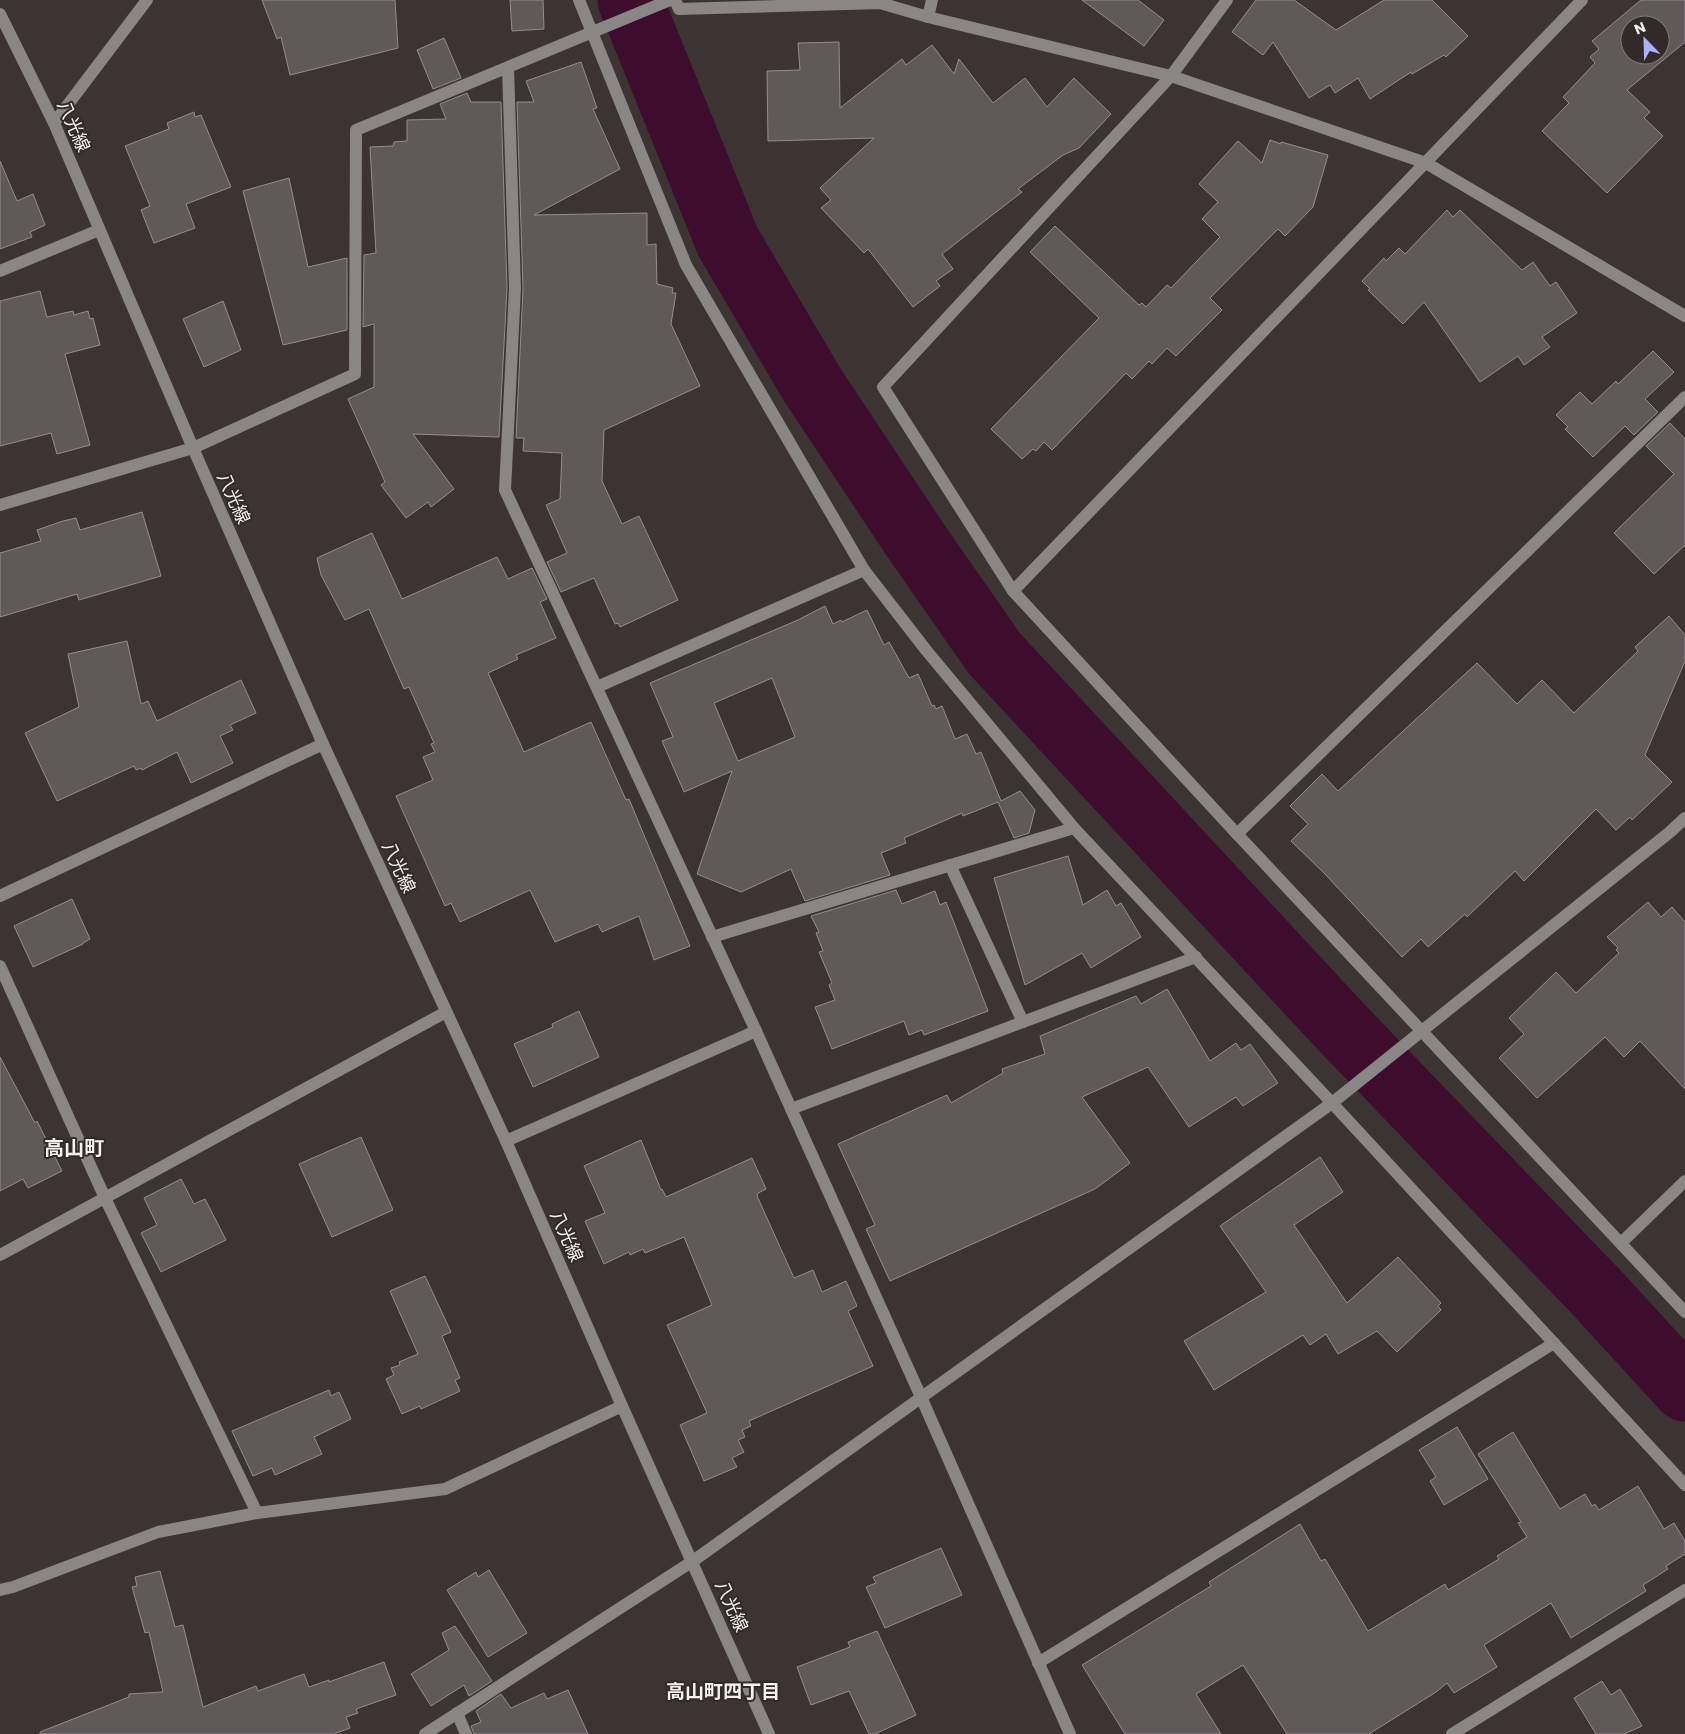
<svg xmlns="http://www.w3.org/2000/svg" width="1685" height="1734" viewBox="0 0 1685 1734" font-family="Poppins,'Noto Sans JP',sans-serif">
	<rect width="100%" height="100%" fill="#3b3433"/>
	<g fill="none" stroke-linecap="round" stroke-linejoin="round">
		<path stroke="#3e0c2c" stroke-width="65" d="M630 0 728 242 813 386 916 541 994 653 1344 1030 1600 1296 1685 1389"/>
	</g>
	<g fill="#60595a" stroke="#958c8e" fill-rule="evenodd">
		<path d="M262 0H395L398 48 290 75 281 37 277 39Z"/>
		<path d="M510 0H543L544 29 512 31Z"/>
		<path d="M1082 0H1138L1164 20 1144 46Z"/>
		<path d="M1256 0H1294L1336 30 1384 0H1432L1468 36 1446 57 1444 55 1412 74 1411 72 1370 99 1358 78 1335 93 1330 85 1309 98 1273 42 1263 55 1232 32Z"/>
		<path d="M1641 0H1685V42L1627 90 1650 112 1644 118 1663 136 1607 193 1542 131 1569 103 1563 97 1595 63 1590 57 1599 49 1592 41ZM1630 25H1660V55H1630Z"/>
		<path d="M444 38 461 78 433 89 417 50Z"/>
		<path d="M839 42 840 108 902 59 906 65 932 45 954 74 959 59 993 103 1025 78 1047 107 1074 78 1111 114 1079 148 1063 155 1018 189 1022 192 942 254 953 269 936 281 940 286 913 307 868 249 864 253 821 208 831 200 820 188 874 138 768 141 767 71 800 70 798 43Z"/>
		<path d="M581 62 597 108 593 109 620 169 534 215 647 213V245L656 244 657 284 673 288 672 293H676L671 324 700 386 604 430 602 481 622 524 639 516 678 600 620 627 618 623 615 624 594 578 561 592 547 562 567 553 546 505 560 499 562 453 523 451 524 438H516L523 288 517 102H534L526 81Z"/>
		<path d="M467 93 471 102H501L507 288 499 437 413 434 454 489 431 507 428 502 406 518 381 485 385 482 348 399 374 387V324L363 327 364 255 376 253 370 147 393 146 394 142 407 141V120L446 119 440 104Z"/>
		<path d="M194 112 195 117 201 115 231 187 186 204 195 228 154 243 141 210 150 206 125 146 169 129 167 123Z"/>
		<path d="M1270 140 1281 144V142L1328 155 1313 207 1285 236 1278 229 1210 298 1222 310 1176 356 1167 348 1152 364 1149 361 1132 379 1126 373 1052 450 1044 442 1036 451 1033 449 1022 459 991 429 1099 318 1030 252 1055 226 1139 305 1142 303 1146 307 1167 285 1171 288 1220 237 1202 219 1218 202 1199 184 1238 141 1262 163Z"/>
		<path d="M0 161 17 201 33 194 45 225 30 232 32 237 0 249Z"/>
		<path d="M289 178 308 267 347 258V330L283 345 243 191Z"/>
		<path d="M1447 210 1453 217 1460 210 1522 270 1533 262 1550 286 1556 282 1577 313 1542 337 1550 347 1524 365 1518 356 1480 382 1424 302 1403 324 1368 290 1370 289 1362 281 1384 258 1386 261 1399 248 1405 254Z"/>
		<path d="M40 291 47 317 73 311 74 315 88 311 90 319 93 318 100 345 65 354 90 445 57 454 51 433 0 446V301Z"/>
		<path d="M223 301 241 350 204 367 183 319Z"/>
		<path d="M1653 351 1674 372 1645 399 1658 412 1634 435 1625 426 1593 457 1565 429 1568 427 1556 415 1580 392 1592 404 1616 381 1618 384Z"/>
		<path d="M1670 423 1685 439V545L1654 574 1614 533 1674 474 1646 446Z"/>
		<path d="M142 512 161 576 79 600 77 594 0 617V553L41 541 37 530 63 521 76 518 80 530Z"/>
		<path d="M372 533 402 599 497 557 508 579 532 568 547 599 540 602 556 638 516 655 518 659 488 673 524 752 591 722 626 800 629 799 690 946 654 960 639 916 602 932 598 924 555 942 530 890 460 922 451 903 445 906 396 796 433 780 423 757 435 752 431 744 434 743 409 687 404 689 369 609 345 620 321 575 317 558Z"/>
		<path d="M825 606 833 624 841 620 842 622 867 610 884 645 889 642 909 678 918 674 932 706 934 705 936 709 942 706 955 739 967 734 976 754 981 752 1001 801 1020 791 1035 810 1029 833 1014 838 998 802 963 816 962 813 904 838 906 843 881 853 890 875 805 901 791 869 741 892 697 874 732 771 684 792 662 741 673 737 650 683 798 620ZM772 678 795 737 738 761 714 703Z"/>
		<path d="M1669 616 1685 635V661L1645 755 1672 782 1632 820 1630 817 1616 830 1596 809 1524 881 1515 871 1467 917 1465 914 1428 947 1421 939 1402 957 1325 874 1291 841 1308 824 1290 806 1322 774 1338 791 1477 663 1517 704 1542 680 1574 713 1638 651 1635 647Z"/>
		<path d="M127 641 141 704 148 701 157 721 241 680 256 713 230 725 233 730 220 736 233 763 191 783 177 752 142 770 141 768 136 770 134 766 57 801 25 733 79 707 68 654Z"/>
		<path d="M1068 856 1083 905 1107 890 1116 906 1121 903 1141 937 1091 968 1082 953 1025 985 994 878Z"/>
		<path d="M896 890 902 904 935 891 940 905 946 902 988 1011 924 1035 922 1030 909 1035 904 1021 832 1049 815 1007 835 1000 829 985 832 983 819 952 823 951 816 933 819 932 811 916Z"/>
		<path d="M72 899 90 939 83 943V944L33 967 14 926Z"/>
		<path d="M1648 902 1661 917 1672 907 1685 922V1089L1640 1041 1624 1057 1605 1037 1537 1098 1499 1058 1524 1034 1509 1018 1556 972 1576 993 1619 953 1616 950 1618 948 1607 937Z"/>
		<path d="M1167 989 1210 1061 1236 1043 1241 1050 1250 1044 1278 1083 1243 1106 1236 1097 1189 1127 1148 1067 1082 1097 1130 1163 1095 1189 890 1281 866 1229 875 1225 838 1144 947 1095 951 1103 1003 1073 1002 1069 1045 1054 1040 1036 1136 996 1141 1004Z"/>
		<path d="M579 1011 599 1057 533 1087 514 1044 553 1027 552 1024Z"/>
		<path d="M0 1057 35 1123 37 1121 62 1171 28 1188 23 1179 0 1191Z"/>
		<path d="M361 1137 393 1210 332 1237 299 1164Z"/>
		<path d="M641 1140 661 1190 662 1189 666 1197 752 1158 766 1189 758 1193 757 1196 794 1278 813 1270 822 1292 846 1281 857 1306 848 1311 873 1366 749 1421 751 1426 742 1430 745 1437 738 1440 744 1452 732 1458 737 1467 704 1481 680 1425 707 1413 667 1325 712 1305 684 1237 645 1253 643 1249 630 1255 629 1252 604 1264 585 1221 605 1213 584 1166Z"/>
		<path d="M1320 1157 1343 1192 1294 1225 1347 1303 1398 1257 1441 1303 1438 1306 1441 1310 1397 1352 1377 1331 1338 1354 1326 1334 1310 1345 1303 1335 1214 1390 1184 1341 1266 1292 1220 1226Z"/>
		<path d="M181 1179 194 1204 205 1199 226 1240 161 1272 141 1233 157 1225 144 1198Z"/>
		<path d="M425 1276 451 1332 442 1336 460 1378 455 1380 460 1391 421 1409 420 1406 402 1414 386 1379 394 1375 391 1368 400 1365 399 1362 418 1354 390 1291Z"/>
		<path d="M329 1390 331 1396 339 1392 351 1419 314 1437 322 1454 275 1475 272 1468 253 1476 232 1431Z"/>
		<path d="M1457 1427 1488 1479 1444 1505 1430 1481 1436 1477 1419 1450Z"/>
		<path d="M1513 1432 1560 1509 1585 1494 1592 1506 1595 1504 1599 1510 1638 1486 1664 1529 1674 1523 1685 1541V1554L1666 1566 1668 1569 1643 1585 1646 1591 1571 1638 1551 1603 1484 1645 1497 1667 1454 1693 1447 1683 1436 1692 1369 1734H1287L1243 1665 1196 1694 1221 1734H1125L1082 1665 1211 1586 1209 1582 1300 1524 1321 1561 1325 1559 1368 1631 1445 1584 1448 1590 1499 1559 1497 1556 1527 1537 1518 1523 1521 1522 1478 1454Z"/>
		<path d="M941 1548 962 1595 885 1628 866 1587 876 1583 873 1577Z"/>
		<path d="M489 1570 527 1633 488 1657 447 1590 476 1572 478 1577Z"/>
		<path d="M160 1571 175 1627 183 1625 203 1707 256 1686 258 1691 304 1674 309 1687 329 1680V1682L384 1662 396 1695 356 1709 358 1713 346 1717 350 1728 334 1734H40V1732L129 1697V1694L163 1692 149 1632 145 1633 132 1587 137 1586 135 1577Z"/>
		<path d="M455 1626 492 1681 469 1696 464 1685 431 1706 411 1674 449 1650 442 1633Z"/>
		<path d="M877 1631 916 1715 875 1734H869L849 1691 811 1705 797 1667 850 1647 848 1642Z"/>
		<path d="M1602 1681 1611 1695 1620 1689 1642 1726 1624 1734H1596L1574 1698Z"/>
		<path d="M568 1690 588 1734H474L471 1726 481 1722 476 1711 501 1694 511 1708 544 1693 547 1699Z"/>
	</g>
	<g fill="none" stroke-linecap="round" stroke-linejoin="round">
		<g stroke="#8a8685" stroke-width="12">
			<path d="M579 0 686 265 864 570 926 650 1074 828 1332 1103 1685 1485"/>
			<path d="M675 0 679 9 880 3 928 17 1171 76 1426 163 1685 316"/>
			<path d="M1227 0 1171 76 883 387 1013 591 1237 834 1685 1312"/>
			<path d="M0 14 54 123 193 448 323 744 506 1141 622 1406 769 1734"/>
			<path d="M928 17 932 0"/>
			<path d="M508 68 515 288 505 490 756 1031 921 1397 1070 1734"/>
			<path d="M54 123 147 0"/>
			<path d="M0 271 99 230"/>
			<path d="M0 505 193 448 355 374 356 130 670 0"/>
			<path d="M1013 591 1582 0"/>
			<path d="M597 687 864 570"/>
			<path d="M1237 834 1685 397"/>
			<path d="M950 865 1023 1022"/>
			<path d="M0 896 323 744"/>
			<path d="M712 937 1074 828"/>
			<path d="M0 966 105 1198 257 1513"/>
			<path d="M791 1109 1196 957"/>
			<path d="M506 1141 756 1031"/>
			<path d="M1621 1243 1685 1181"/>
			<path d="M0 1255 446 1012"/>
			<path d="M0 1590 13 1587 158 1532 257 1513 445 1489 622 1406"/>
			<path d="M1038 1663 1554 1343"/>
			<path d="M457 1713 466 1734"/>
			<path d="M425 1734 693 1561 1332 1103 1670 832 1685 818"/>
			<path d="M1452 1734 1685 1590"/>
		</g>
	</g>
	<g text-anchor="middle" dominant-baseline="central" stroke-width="4" stroke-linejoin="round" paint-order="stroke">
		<g font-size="18" fill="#f5f1f0" stroke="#312a29">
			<text transform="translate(74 126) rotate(66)">八光線</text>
			<text transform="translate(234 498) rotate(66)">八光線</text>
			<text transform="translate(399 867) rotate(65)">八光線</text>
			<text transform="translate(567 1236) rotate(66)">八光線</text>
			<text transform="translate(732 1606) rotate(66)">八光線</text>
		</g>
		<g font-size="19" font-weight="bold" fill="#f5f1f0" stroke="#312a29">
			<text x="723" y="1691">高山町四丁目</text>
		</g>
		<g font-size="20" font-weight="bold" fill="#f5f1f0" stroke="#312a29">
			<text x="74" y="1148">高山町</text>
		</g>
	</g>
	<g transform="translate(1645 40) rotate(337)"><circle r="24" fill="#312a29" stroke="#7f7a79"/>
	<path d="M0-4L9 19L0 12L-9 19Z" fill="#aab0fb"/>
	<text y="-8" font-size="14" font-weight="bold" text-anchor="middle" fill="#f5f1f0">N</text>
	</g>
</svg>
